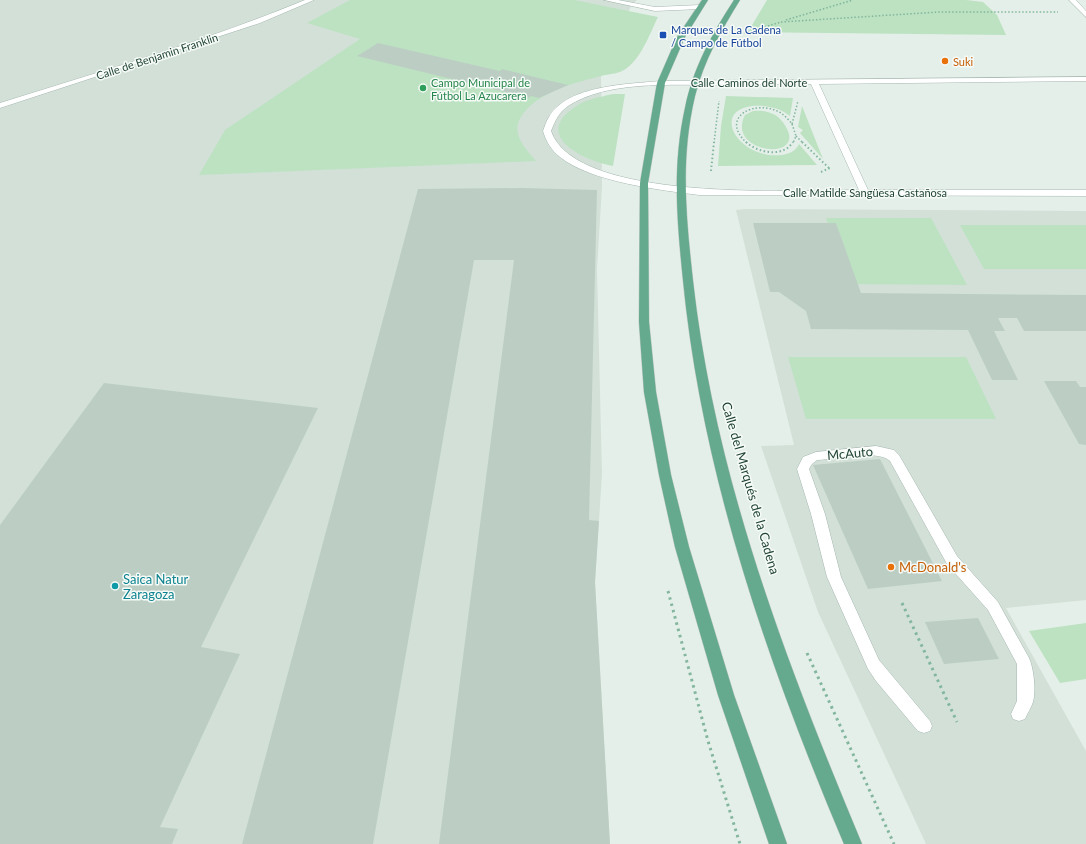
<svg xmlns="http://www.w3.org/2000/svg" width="1086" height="844" viewBox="0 0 1086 844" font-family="Lato,sans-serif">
	<rect width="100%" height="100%" fill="#e5efe9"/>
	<g fill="#d2e0d8">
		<path d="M0 0H637L631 6 601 76 602 187 597 269 602 474 595 583 610 844H0Z"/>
		<path d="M746 209 1086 211V600L1006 608 1086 751V844H926L818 612 761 446 794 445 736 210Z"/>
	</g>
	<g fill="#bce2c1">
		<path d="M350 0H574L658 17C650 33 641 60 624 70 618 74 608 74 601 76 575 83 550 88 529 107 507 128 520 143 536 161L199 175 225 130 360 39 307 23Z"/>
		<path d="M767 0H966L983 2 997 15 1006 35 748 32Z"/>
		<path d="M613 94H625L613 166C585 161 531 136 575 107 586 99 600 97 613 94Z"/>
		<path d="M726 96 793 98 790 116C779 107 765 105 752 106 710 111 739 160 782 155 789 154 796 151 799 144L817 165 718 166 721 126Z"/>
		<path d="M802 106 823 159 800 133 803 130 798 127Z"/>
		<path d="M753 111C764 110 774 112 781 120 817 163 724 156 745 115Z"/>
		<path d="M826 218H931L967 285 850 284Z"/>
		<path d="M960 225H1086V269H984Z"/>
		<path d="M788 357H966L996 419H806Z"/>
		<path d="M1086 623V679L1060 683 1029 631Z"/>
	</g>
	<g fill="#bccec4">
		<path d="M378 43 500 71 502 69 568 85 539 98 531 96 529 98 357 56Z"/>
		<path d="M522 188 597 190 589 520 599 521 595 582 610 844H439L514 260H474L373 844H242L418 189Z"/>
		<path d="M753 223H836L861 293 1086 295V331H1024L1017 318H998L1005 331H994L1018 380H992L968 330 811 329 806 311 779 292H770Z"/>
		<path d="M1044 381H1076L1080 387H1086V445L1079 444Z"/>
		<path d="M104 383 318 408 201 647 240 654 160 827 178 829 172 844H0V525Z"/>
		<path d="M880 459 942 581 868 589 813 465Z"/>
		<path d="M978 618 999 659 944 664 925 622Z"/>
	</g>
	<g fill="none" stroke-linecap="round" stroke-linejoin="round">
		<defs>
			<path id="service" d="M876 446 894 450 899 455 957 556 998 602 1029 658C1034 669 1036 691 1033 702 1031 708 1027 714 1025 719L1019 721 1013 719 1011 714 1017 701V664L988 610 947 564 890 461C878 449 835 459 817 460L812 464 809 469 825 514 841 577 879 660 930 721 932 726 930 731 924 733 918 731 876 681 868 669 827 577 811 514 797 469 803 457 816 452Z"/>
			<g id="minor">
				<path d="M305 0H314L260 23 0 108V103C102 71 206 41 305 0Z"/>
				<path d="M604 0H618L655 7 700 5 703 7 700 9 655 11Z"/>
				<path d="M1069 0H1076L1086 11V17Z"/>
				<path d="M1086 77V81L819 84 868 190H1086V196L699 195C660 190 591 182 560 157 551 150 546 141 543 131 545 126 546 121 549 117 567 85 629 84 661 81ZM811 84 859 190C796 190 576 203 551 131 555 121 559 112 568 106 606 81 670 85 714 85 746 85 779 84 811 84Z"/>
			</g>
			<g id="primary">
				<path d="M702 0H708L685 37 665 83 648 183 649 322 656 392 671 475 689 547 734 695 787 844H769L718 695 675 547 659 475 644 392 639 322 640 183 657 83 677 37Z"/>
				<path d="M734 0H740C721 31 704 60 695 96 680 159 686 217 693 281 715 478 786 662 862 844H844C768 664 702 475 683 280 677 221 672 167 685 108 693 68 712 34 734 0Z"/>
			</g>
		</defs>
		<use href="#service" stroke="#a6b8b0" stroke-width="1"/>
		<use href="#minor" stroke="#a6b8b0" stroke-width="1"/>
		<use href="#primary" stroke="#c1cbc7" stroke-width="1"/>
		<g stroke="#82b69e" stroke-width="1.5" stroke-dasharray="1.5 2" stroke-linecap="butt">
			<path d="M786 20 853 0"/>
			<path d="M781 22 939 12H1058"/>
			<path d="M741 34 781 22"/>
			<path d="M792 124 796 136 793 143"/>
			<path d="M792 124 798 101"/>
			<path d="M796 136 803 143"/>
			<path d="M714 143 719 101"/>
			<path d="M747 143C718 117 756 98 781 113 785 116 789 120 792 124"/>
		</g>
		<g stroke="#82b69e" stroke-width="2" stroke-dasharray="1.5 2.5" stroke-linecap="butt">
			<path d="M746 142C758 153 783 158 793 142"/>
			<path d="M802 142 829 168"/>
			<path d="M711 171 714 142"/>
			<path d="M821 172 830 168"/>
		</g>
		<g stroke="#82b69e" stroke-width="3" stroke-dasharray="2.5 4" stroke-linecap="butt">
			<path d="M668 591 708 741 740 844"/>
			<path d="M902 603 957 722"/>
			<path d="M807 653 894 844"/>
		</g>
		<use href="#service" fill="#fff" fill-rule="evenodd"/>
		<use href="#minor" fill="#fff" fill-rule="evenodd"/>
		<use href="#primary" fill="#65a98e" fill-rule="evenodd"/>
	</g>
	<rect fill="#1a4fb4" stroke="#f6fbf8" stroke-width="1.5" x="659" y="31" width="8" height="8" rx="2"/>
	<g fill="#e8710a" stroke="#f6fbf8" stroke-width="1.5">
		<circle cx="945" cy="61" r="4"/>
		<circle cx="891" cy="567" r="4"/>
	</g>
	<circle fill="#2e9e5b" stroke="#f6fbf8" stroke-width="1.5" cx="423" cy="88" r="4"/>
	<circle fill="#0f9aa8" stroke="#f6fbf8" stroke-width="1.5" cx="115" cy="586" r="4"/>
	<g text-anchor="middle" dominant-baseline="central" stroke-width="3" stroke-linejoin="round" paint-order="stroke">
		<g font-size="11" fill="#164399" stroke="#f6fbf8" text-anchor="start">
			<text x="671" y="29">Marques de La Cadena<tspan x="671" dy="13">/ Campo de Fútbol</tspan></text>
		</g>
		<g font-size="11" fill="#214436" stroke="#f6fbf8">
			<text transform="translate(157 56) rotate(-18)">Calle de Benjamin Franklin</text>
			<text x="749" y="82">Calle Caminos del Norte</text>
			<text x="865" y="192">Calle Matilde Sangüesa Castañosa</text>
		</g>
		<g font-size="11" fill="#c56008" stroke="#f6fbf8" text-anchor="start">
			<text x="953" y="61">Suki</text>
		</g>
		<g font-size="11" fill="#27864d" stroke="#f6fbf8" text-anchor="start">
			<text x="431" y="82">Campo Municipal de<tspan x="431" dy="13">Fútbol La Azucarera</tspan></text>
		</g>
		<g font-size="13" fill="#214436" stroke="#f6fbf8">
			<text transform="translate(850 453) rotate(-5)">McAuto</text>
			<text transform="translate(751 488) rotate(74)">Calle del Marqués de la Cadena</text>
		</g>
		<g font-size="13" fill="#c56008" stroke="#f6fbf8" text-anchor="start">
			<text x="899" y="567">McDonald's</text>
		</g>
		<g font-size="13" fill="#0d838f" stroke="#f6fbf8" text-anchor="start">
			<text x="123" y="579">Saica Natur<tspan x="123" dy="15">Zaragoza</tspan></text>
		</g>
	</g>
</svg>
